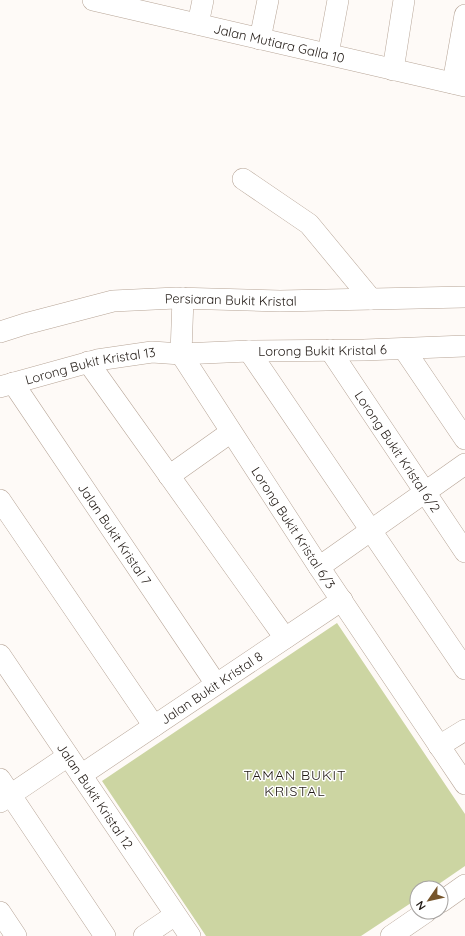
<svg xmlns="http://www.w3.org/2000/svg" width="465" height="936" viewBox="0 0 465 936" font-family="Quicksand,sans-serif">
	<rect width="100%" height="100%" fill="#fefaf7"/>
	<path fill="#ccd5a2" d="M337 623 465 814V866L433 888H417V899L361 936H206L102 781Z"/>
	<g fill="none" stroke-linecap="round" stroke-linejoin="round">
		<defs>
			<g id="minor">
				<path id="s1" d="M93 0 465 86"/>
				<path d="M198 24 203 0"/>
				<path d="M260 39 268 0"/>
				<path d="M328 54 338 0"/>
				<path d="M393 70 404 0"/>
				<path d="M453 83 465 15"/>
				<path d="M243 179 309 224 371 299"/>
				<path id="s2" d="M183 298 181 354 319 567 465 784"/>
				<path id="s3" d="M0 332 25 324 113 301 176 298 280 301 465 297"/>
				<path d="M404 349 465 439"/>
				<path id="s4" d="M330 350 465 552"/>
				<path d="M249 351 465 669"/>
				<path d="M88 362 285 638"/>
				<path id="s5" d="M13 383 216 684"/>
				<path id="s6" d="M0 387 97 360 152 352 181 354 249 351 364 350 465 346"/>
				<path d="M169 476 231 432"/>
				<path d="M0 500 154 726"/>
				<path d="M319 567 465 464"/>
				<path id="s7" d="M0 655 190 936"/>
				<path d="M439 746 465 730"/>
				<path id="s8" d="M81 775 342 600"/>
				<path d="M0 779 105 936"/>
				<path d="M0 802 68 756"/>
				<path d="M441 902 465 885"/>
				<path d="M0 912 16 936"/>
				<path d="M144 936 175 915"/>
				<path d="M391 936 426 912"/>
			</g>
		</defs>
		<use href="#minor" stroke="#b7a597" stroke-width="22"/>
		<use href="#minor" stroke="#fff" stroke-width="21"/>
	</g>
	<g text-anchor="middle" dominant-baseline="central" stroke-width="3" stroke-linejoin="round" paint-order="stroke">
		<g font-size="13" fill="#201914" stroke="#fff">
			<text stroke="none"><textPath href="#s1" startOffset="191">Jalan Mutiara Galla 10</textPath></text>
			<text stroke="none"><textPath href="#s3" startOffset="235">Persiaran Bukit Kristal</textPath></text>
			<text stroke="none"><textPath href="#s6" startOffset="327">Lorong Bukit Kristal 6</textPath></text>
			<text stroke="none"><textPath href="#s6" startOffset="93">Lorong Bukit Kristal 13</textPath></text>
			<text stroke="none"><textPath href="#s4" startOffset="122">Lorong Bukit Kristal 6/2</textPath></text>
			<text stroke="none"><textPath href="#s2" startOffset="263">Lorong Bukit Kristal 6/3</textPath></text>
			<text stroke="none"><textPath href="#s5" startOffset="182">Jalan Bukit Kristal 7</textPath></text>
			<text stroke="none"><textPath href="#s8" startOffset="157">Jalan Bukit Kristal 8</textPath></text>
			<text stroke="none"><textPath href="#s7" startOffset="170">Jalan Bukit Kristal 12</textPath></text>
		</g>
		<g font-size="14" letter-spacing="1" fill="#201914" stroke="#fff">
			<text x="295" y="775">TAMAN BUKIT<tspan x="295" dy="16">KRISTAL</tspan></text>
		</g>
	</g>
	<g transform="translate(429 900) rotate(236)"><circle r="19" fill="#ffffff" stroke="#a6a3a1"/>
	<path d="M0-3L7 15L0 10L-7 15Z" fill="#76552c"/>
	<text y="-6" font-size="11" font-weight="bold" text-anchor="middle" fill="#201914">N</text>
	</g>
</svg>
